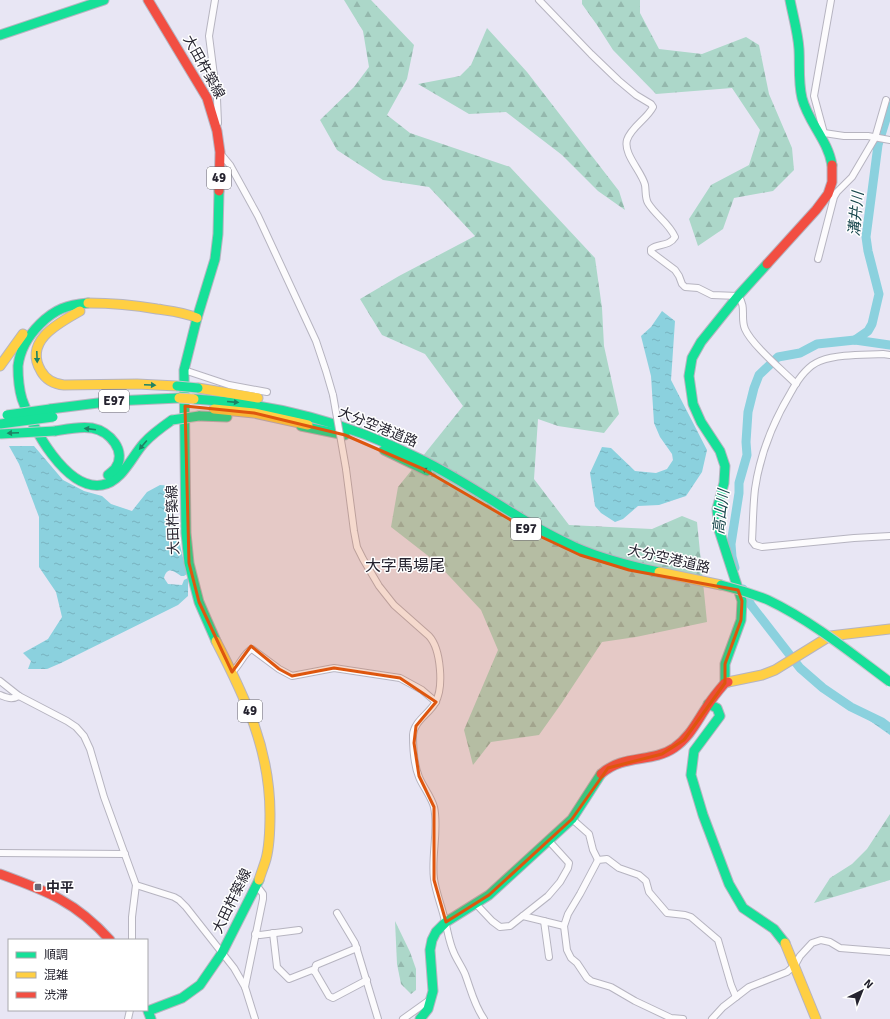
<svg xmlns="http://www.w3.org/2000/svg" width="890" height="1019" viewBox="0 0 890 1019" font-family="Signika,'Noto Sans JP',sans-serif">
	<defs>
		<pattern id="forest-firs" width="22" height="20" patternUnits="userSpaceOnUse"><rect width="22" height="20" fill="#acd7c9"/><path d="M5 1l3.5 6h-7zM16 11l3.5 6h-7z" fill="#94b8ad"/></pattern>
		<pattern id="water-ripples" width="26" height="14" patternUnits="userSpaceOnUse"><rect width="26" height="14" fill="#8bd1de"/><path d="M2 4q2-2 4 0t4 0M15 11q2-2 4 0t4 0" fill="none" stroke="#78b3bf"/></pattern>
	</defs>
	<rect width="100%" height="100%" fill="#e8e6f4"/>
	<g fill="url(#forest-firs)">
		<path d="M344 0H371L414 45 407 79 387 115 410 133 510 167 595 258 602 308 604 346 619 414 604 433 558 426 538 419 534 479 569 525 652 529 682 516 697 522 707 622 636 637 602 642 561 704 539 735 491 742 473 765 464 730 498 650 481 610 436 562 391 527 398 487 463 406 425 354 382 335 360 299 399 276 475 236 429 187 383 180 337 150 320 120 354 87 369 67 363 31Z"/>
		<path d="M582 0H640V13L659 49 702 54 746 37 759 45 769 94 792 148 794 170 773 191 734 198 723 229 698 246 689 219 711 185 749 165 760 130 732 88 656 94 613 50 597 25 582 4Z"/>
		<path d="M487 28 527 72 619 191 625 210 598 191 562 155 506 112 469 114 418 84 460 76 471 65Z"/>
		<path d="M890 814V880L814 903 830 878 852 864 867 849Z"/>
		<path d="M395 921 410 952 416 969V990L411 994 401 984 397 964Z"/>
	</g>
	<g fill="url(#water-ripples)">
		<path d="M662 311 675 321 671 380 707 450 702 472 686 496 659 505 638 506 623 519 615 522 601 513 595 506 590 473 602 447 611 448 635 471 656 473 667 469 673 460 672 454 660 437 654 423 651 376 641 336 651 327Z"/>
		<path d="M9 446H34L63 480 84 491 102 496 111 504 132 511 147 492 160 485 173 486 175 525 187 574 184 576H181C174 571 167 566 164 578L168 584 182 585 184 580 188 578V596L178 605 61 663 47 669H28L31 661 23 653 48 639 62 617 56 592 39 567V517L19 464Z"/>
		<path d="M854 709 879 717 890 724V735L863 716Z"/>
	</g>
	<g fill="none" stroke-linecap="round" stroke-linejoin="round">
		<g stroke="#8bd1de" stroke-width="9">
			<path d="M855 340 868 331 872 324 879 294 868 251 866 237 878 145 890 106"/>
			<path d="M735 568 732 557 731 544 739 493V483L747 455 746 442 748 412 754 388 759 375 778 357 800 353 817 344 855 340 890 345"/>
			<path d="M743 589 751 605 800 668 823 688 851 707 882 722 890 728"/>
		</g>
		<defs>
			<g id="street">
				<path d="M215 0 209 36 217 99 218 123"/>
				<path d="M539 0 591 54 618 80 636 95 651 104 653 107C647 119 631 127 627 140 623 154 642 172 645 185 646 191 645 198 648 203 656 216 669 223 675 237 669 247 658 243 651 249V252L675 270 679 276 682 284 685 287 698 288 712 295 738 296C747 307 740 317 745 329 752 345 782 370 796 384"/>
				<path d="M824 133 844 136H868L890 140"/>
				<path d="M822 138 824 133 814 96 831 0"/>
				<path d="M220 153 230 165 258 216 316 341 326 371 333 395"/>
				<path d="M818 259 834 197 837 192 852 177 875 138 886 100"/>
				<path d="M890 355 883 354C863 355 839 354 820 361 807 366 797 381 791 392 773 422 760 454 755 489 753 506 753 523 752 541L755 545 762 547 854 538 890 536"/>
				<path d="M184 370 229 385 267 392"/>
				<path d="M346 469 354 531 357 547 363 559 379 586 394 605 429 636C441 649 444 688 435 703 429 714 414 721 413 735 413 747 414 765 419 777 423 787 431 796 434 807 439 829 431 856 434 879 436 893 442 907 445 921 448 932 449 942 454 953 457 960 462 967 465 974 471 990 474 1005 484 1019"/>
				<path d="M232 672C240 666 244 652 252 649L279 669 292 676 334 668 400 678 422 690 436 702"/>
				<path d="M0 681 19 696 67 721 76 727 84 736 90 749 104 797 136 885 132 917V940"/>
				<path d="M0 695C7 698 12 700 19 696"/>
				<path d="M572 819 589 834 593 850 598 860"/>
				<path d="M0 853 125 854"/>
				<path d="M136 885 174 897 179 900 186 907 234 968 245 987 255 1019"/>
				<path d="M476 904 492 921 500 927 510 926 548 896 560 882 568 868 569 863 549 841"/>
				<path d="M337 913 355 943 378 1019"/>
				<path d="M523 916 564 926"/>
				<path d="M544 921 549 957"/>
				<path d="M273 933 277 967 289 979 312 970 315 972 329 996 333 998 367 980"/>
				<path d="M255 934 260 935 299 930"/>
				<path d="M314 971 316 965 357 948"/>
				<path d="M245 987 263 899V894L257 886"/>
				<path d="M128 1019 130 1010"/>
				<path d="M403 1019 431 999"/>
				<path d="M683 1019 671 1018 635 1001 611 987 591 981 587 978 577 963 571 958 567 950 564 926 568 914 580 894 598 860 607 859 619 868 639 875 646 881 649 892 667 913 685 915 691 917 718 940 731 985 736 997"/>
				<path d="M712 1019 723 1007 749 987 787 972 795 965 800 956 812 943 821 940 830 942 840 948 890 952"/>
			</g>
			<g id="fast">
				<path d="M790 0C793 16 798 33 799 49 800 65 798 81 802 98 808 122 828 140 832 165"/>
				<path d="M0 35 104 0"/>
				<path d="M88 303C67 305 55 309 40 324 28 336 20 349 18 366 18 377 19 389 22 399 32 427 66 491 102 485 122 482 132 456 144 443 152 434 162 427 172 420"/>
				<path d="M194 399C275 404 347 422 420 459 474 485 521 523 575 547 602 559 631 566 659 572"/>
				<path d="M50 409 114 401 179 398"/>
				<path d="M199 416 227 417"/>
				<path d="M301 426 345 435"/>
				<path d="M55 431C67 429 80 426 92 428 109 431 128 451 115 469 113 471 110 473 108 475"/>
				<path d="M384 450 427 471"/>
				<path d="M216 641 199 602 189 563 186 533 184 370 197 318 215 259 218 234 219 191"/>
				<path d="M725 683V664L741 620 742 601 719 530 717 509 724 483 725 466 720 451 701 422 693 404 689 376 692 358 701 342 738 296 767 264"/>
				<path d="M708 704 717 708 720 716 694 751 691 775 703 815 729 884 743 908 774 929 785 943"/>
				<path d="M151 1019 148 1011 182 998 200 985 222 953 259 880"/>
				<path d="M420 1019 428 1009 433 991 430 950 432 940 436 932 446 922 489 895 572 819 601 774"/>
			</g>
			<g id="slow">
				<path d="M88 303C112 303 134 305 157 309 171 311 184 312 197 318"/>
				<path d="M80 311C59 323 23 341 41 371 46 380 54 384 64 385L137 384 177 386"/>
				<path d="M0 366 23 334"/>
				<path d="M198 388 258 398"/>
				<path d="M214 409 254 413 308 425"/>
				<path d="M659 572 721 585"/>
				<path d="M216 641C245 697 270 749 270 814 270 829 270 844 266 859 264 866 261 873 259 880"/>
				<path d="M728 682 762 675 775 670 830 636 890 629"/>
				<path d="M785 943 816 1019"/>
			</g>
			<g id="jam">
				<path d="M148 0 207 98 217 131 220 152 219 191"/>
				<path d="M767 264 816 210 828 194 832 182V165"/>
				<path d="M601 774C623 754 652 763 674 748 690 737 697 721 708 705 713 697 719 690 725 683L728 682"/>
				<path d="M0 874C47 891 76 902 110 940"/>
			</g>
		</defs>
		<use href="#street" stroke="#b6b4c0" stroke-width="8"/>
		<use href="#fast" stroke="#b6b4c0" stroke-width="11"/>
		<use href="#slow" stroke="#b6b4c0" stroke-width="11"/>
		<use href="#jam" stroke="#b6b4c0" stroke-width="11"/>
		<use href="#street" stroke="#fcfbfd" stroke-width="6"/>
		<use href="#fast" stroke="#16e098" stroke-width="9"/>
		<use href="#slow" stroke="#ffcf43" stroke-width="9"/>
		<use href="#jam" stroke="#f24e42" stroke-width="9"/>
		<defs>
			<path id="street-bridge" d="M333 395 346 469"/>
			<g id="fast-bridge">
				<path d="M177 386 198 388"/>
				<path d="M7 415 50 409"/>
				<path d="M172 420 199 416"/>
				<path d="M0 424 53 417"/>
				<path d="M0 434 55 431"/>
				<path d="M721 585C737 589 753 594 768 600 812 621 851 653 890 682"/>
			</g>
			<path id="slow-bridge" d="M179 398 194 399"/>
		</defs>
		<use href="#street-bridge" stroke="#b6b4c0" stroke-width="8" stroke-linecap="butt"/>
		<use href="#fast-bridge" stroke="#c7c6cd" stroke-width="11" stroke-linecap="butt"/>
		<use href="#slow-bridge" stroke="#c7c6cd" stroke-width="11" stroke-linecap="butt"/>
		<use href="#street-bridge" stroke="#fcfbfd" stroke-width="6"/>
		<use href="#fast-bridge" stroke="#16e098" stroke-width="9"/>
		<use href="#slow-bridge" stroke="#ffcf43" stroke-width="9"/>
	</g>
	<defs><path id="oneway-solid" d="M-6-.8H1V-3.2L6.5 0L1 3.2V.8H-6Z"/></defs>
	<g fill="#1e8264">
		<use href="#oneway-solid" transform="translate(37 357) rotate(88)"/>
		<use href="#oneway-solid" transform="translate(150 385) rotate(3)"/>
		<use href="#oneway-solid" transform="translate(233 402) rotate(5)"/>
		<use href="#oneway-solid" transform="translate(90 429) rotate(-173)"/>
		<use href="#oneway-solid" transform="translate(13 433) rotate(177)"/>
		<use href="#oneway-solid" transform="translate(143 445) rotate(130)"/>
		<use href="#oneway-solid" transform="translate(427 471) rotate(-152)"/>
	</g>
	<path fill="#de560e" fill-opacity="0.2" stroke="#de560e" stroke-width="3" stroke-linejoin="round" d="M185 406 254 413 345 435 423 469 533 533 580 555 629 570 738 590 742 601 741 620 725 664V683L684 740 662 754 608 768 572 819 489 895 446 922 434 880V807L419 776 414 743 416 726 436 702 400 678 334 668 292 676 279 669 251 646 232 672 199 602 189 563Z"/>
	<rect fill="#696774" stroke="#fff" stroke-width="1.5" x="34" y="883" width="8" height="8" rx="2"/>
	<g text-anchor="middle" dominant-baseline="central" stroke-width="3" stroke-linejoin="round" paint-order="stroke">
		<g fill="#fff" stroke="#66656d" stroke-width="1">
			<rect x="207" y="167" width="24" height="22" rx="3"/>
			<rect x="99" y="390" width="30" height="22" rx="3"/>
			<rect x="511" y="518" width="30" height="22" rx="3"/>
			<rect x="238" y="700" width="24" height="22" rx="3"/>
		</g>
		<g font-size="13" font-weight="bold" fill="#25232f">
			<text x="219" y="178">49</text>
			<text x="114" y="401">E97</text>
			<text x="526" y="529">E97</text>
			<text x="250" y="711">49</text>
		</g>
		<g font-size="14" fill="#25232f" stroke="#fff">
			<text transform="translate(204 67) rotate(61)">大田杵築線</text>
			<text transform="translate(378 427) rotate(22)">大分空港道路</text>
			<text transform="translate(173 520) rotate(-92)">大田杵築線</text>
			<text transform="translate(669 559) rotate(13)">大分空港道路</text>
			<text transform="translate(232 901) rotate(-64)">大田杵築線</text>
		</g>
		<g font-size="14" font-weight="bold" fill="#25232f" stroke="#fff" text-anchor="start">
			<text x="46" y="887">中平</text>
		</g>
		<g font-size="15" font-style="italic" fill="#1a484e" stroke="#fff">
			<text transform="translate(856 214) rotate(-85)">溝井川</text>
			<text transform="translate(721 512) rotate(-83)">高山川</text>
		</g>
		<g font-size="16" fill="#25232f" stroke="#fff">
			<text x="405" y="566">大字馬場尾</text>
		</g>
	</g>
	<rect x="8" y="939" width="140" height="72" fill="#ffffff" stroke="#a8a7ac"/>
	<rect x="16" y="952" width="20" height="6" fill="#16e098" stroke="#a8a7ac"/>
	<text x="44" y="959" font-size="12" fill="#25232f">順調</text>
	<rect x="16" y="972" width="20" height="6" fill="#ffcf43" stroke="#a8a7ac"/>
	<text x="44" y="979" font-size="12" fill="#25232f">混雑</text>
	<rect x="16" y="992" width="20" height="6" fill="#f24e42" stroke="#a8a7ac"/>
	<text x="44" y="999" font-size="12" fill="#25232f">渋滞</text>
	<g transform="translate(862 991) rotate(43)" stroke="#ffffff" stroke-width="3" paint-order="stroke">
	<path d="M0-3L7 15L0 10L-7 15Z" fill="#25232f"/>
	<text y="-6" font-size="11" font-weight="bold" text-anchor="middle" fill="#25232f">N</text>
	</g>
</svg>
